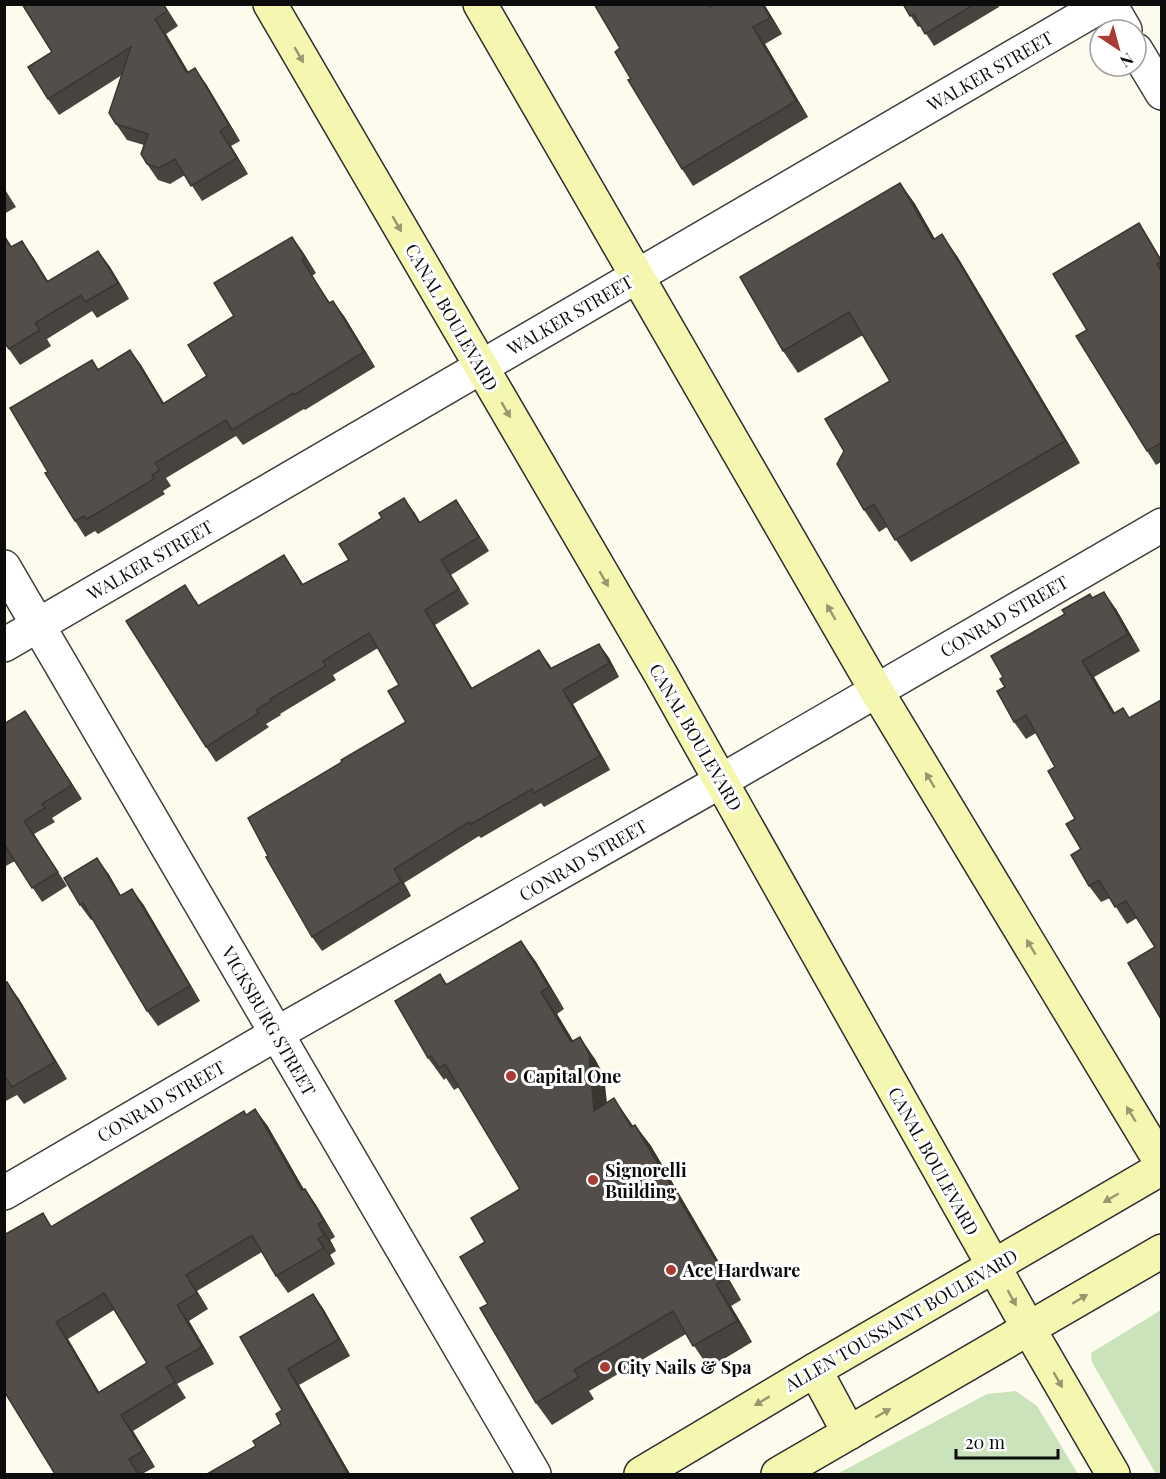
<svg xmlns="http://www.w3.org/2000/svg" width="1166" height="1479" viewBox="0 0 1166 1479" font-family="'Playfair Display',serif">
	<rect width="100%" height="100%" fill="#fdfbed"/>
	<g fill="#cbe3ba">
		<path d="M1161 1310 1162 1474H1156L1092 1362 1091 1353Z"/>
		<path d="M1016 1391 1037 1406 1078 1474H837L987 1394Z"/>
	</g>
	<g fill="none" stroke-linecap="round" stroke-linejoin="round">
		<defs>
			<g id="street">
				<path d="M1110 4 1125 30"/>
				<path d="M1136 50 1162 93"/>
				<path d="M4 567 534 1474"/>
				<path d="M4 645 1104 4"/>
				<path d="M4 1193 276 1034 721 781 1162 525"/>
			</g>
			<g id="secondary">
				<path d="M270 4 660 673 1029 1329 1113 1474"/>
				<path d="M480 4 876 690 1162 1164"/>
				<path d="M815 1370 849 1433"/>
				<path d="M641 1474 815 1370 1162 1168"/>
				<path d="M778 1474 1162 1251"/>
			</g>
		</defs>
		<use href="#street" stroke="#3f3f3f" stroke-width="36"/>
		<use href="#secondary" stroke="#2e2e2e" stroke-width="36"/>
		<use href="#street" stroke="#fff" stroke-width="33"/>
		<use href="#secondary" stroke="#f5f6af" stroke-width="33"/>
	</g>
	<g fill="#47433f" fill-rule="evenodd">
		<path d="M22 4H164L178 26 166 34 188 72 206 84 240 141 231 146 248 174 202 201 185 175 170 184 158 180 147 164 144 145 127 140 116 124 122 75 59 115 48 99 52 52Z"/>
		<path d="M594 4H710L711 6 764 4 782 34 765 44 808 117 693 186 682 169 631 79 620 48Z"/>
		<path d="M903 4H997L999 7 934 46 921 26 918 27Z"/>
		<path d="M900 183 915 204 935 239 957 256 1080 463 911 562 887 527 879 532 864 510 890 381 863 335 798 373 783 351Z"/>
		<path d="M4 188 16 207 4 214Z"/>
		<path d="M1139 223 1161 259V462L1156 465 1147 451Z"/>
		<path d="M4 234 12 247 33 257 48 281 98 251 110 267 129 299 97 318 92 311 47 339 51 346 20 365 4 342Z"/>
		<path d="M292 237 316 273 312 276 330 303 344 316 375 367 305 410 304 409 243 445 236 436 166 478 171 486 163 491 165 494 98 534 95 531 85 537 75 521 92 360 98 369 130 350 141 365 164 403 207 376 234 316Z"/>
		<path d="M414 512 420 522 466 515 489 551 451 575 469 604 435 625 472 688 549 664 551 668 599 644 609 658 619 677 573 704 610 770 544 807 541 803 481 838 479 836 404 883 411 896 322 951 312 937 268 856 342 762 406 722 399 685 378 648 333 675 336 680 280 714 281 715 266 724 269 727 216 762 206 747 195 599 199 606 294 570 303 584 349 560Z"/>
		<path d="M1093 598 1116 609 1140 651 1094 677 1115 713 1155 947 1137 918 1127 924 1110 898 1101 902 1089 886 1075 819 1055 767 1036 733 1026 739 1014 722 1005 687 1003 677Z"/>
		<path d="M4 724 34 725 82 799 52 818 55 822 34 834 67 886 42 902 15 861 4 867Z"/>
		<path d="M108 873 121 896 143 904 200 1001 158 1026 147 1011 93 919 91 920 80 905Z"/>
		<path d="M521 941 536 962 564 1009 557 1014 573 1041 595 1059 604 1076 607 1103 629 1120 633 1126 635 1125 651 1146 741 1300 731 1306 752 1342 709 1368 686 1334 589 1391 594 1399 552 1425 536 1403 488 1304 485 1242 520 1189 459 1087 454 1090 446 1078 444 1080 428 1058 440 974 447 984Z"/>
		<path d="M4 983 19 999 67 1079 24 1104 17 1095 4 1102Z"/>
		<path d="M246 1115 267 1125 304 1190 305 1189 316 1205 335 1237 330 1240 336 1251 330 1255 335 1264 288 1293 276 1276 262 1252 197 1291 208 1309 189 1321 214 1364 177 1384 186 1398 133 1431 155 1467 142 1474H55L43 1213 52 1227ZM114 1310 147 1363 99 1392 68 1339Z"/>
		<path d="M313 1294 324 1310 350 1356 299 1385 350 1474 256 1446 281 1424 282 1410 240 1337Z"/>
	</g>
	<g fill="#3a3733">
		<path d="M762 4H764L782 34 770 18Z"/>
		<path d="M155 19 166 34 198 88 187 73Z"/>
		<path d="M753 27 765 44 808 117 796 101Z"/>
		<path d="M195 68 206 84 240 141 229 125Z"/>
		<path d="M220 131 231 146 248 174 237 158Z"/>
		<path d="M900 183 915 204 948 262 933 240Z"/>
		<path d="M1139 223 1148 237 1161 259V261Z"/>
		<path d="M942 234 957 256 1080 463 1065 441Z"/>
		<path d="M292 237 303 252 316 273 305 258Z"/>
		<path d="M22 241 33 257 58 298 47 282Z"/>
		<path d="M98 251 110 267 129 299 118 283Z"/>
		<path d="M333 301 344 316 375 367 364 352Z"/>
		<path d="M130 350 141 365 173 419 163 404Z"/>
		<path d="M404 498 414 512 429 537 419 523Z"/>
		<path d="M456 500 466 515 489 551 479 537Z"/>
		<path d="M284 555 294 570 312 599 302 585Z"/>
		<path d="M1104 592 1116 609 1140 651 1128 634Z"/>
		<path d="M425 610 435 625 481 703 471 689Z"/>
		<path d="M599 644 609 658 619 677 609 663Z"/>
		<path d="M539 650 549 664 560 683 550 669Z"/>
		<path d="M1082 661 1094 677 1125 731 1113 714Z"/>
		<path d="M563 690 573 704 610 770 600 756Z"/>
		<path d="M25 711 34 725 82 799 72 785Z"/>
		<path d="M24 821 34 834 67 886 58 872Z"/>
		<path d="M97 858 108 873 130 911 120 896Z"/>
		<path d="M394 869 404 883 411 896 401 882Z"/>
		<path d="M132 889 143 904 200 1001 190 986Z"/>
		<path d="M521 941 536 962 564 1009 549 987Z"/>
		<path d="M7 982 19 999 67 1079 55 1062Z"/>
		<path d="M541 992 557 1014 587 1064 571 1042Z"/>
		<path d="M580 1037 595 1059 604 1076 609 1133 594 1111Z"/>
		<path d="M614 1098 629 1120 646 1149 631 1127Z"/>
		<path d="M255 1109 267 1125 314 1207 302 1190Z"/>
		<path d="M635 1125 651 1146 741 1300 726 1278Z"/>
		<path d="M305 1189 316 1205 335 1237 324 1221Z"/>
		<path d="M318 1224 330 1240 336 1251 324 1235Z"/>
		<path d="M318 1239 330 1255 335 1264 324 1248Z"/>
		<path d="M186 1275 197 1291 208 1309 197 1293Z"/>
		<path d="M716 1284 731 1306 752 1342 737 1321Z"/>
		<path d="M313 1294 324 1310 350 1356 339 1339Z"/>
		<path d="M177 1305 189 1321 214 1364 202 1347Z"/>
		<path d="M56 1322 68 1339 109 1409 98 1393Z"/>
		<path d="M166 1367 177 1384 186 1398 175 1382Z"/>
		<path d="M288 1369 299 1385 350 1474H348Z"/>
		<path d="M121 1415 133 1431 155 1467 143 1451Z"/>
	</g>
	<g fill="#534e49" stroke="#3a3733" stroke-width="1.5" fill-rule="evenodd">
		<path d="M22 4H163L167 11 155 19 187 73 195 68 229 125 220 131 237 158 191 186 175 159 159 168 147 164 141 154 148 134 116 124 109 113 131 47 48 99 28 67 52 52Z"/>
		<path d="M594 4H708L710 7 715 4H762L770 18 753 27 796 101 682 169 628 80 631 79 615 52 620 48Z"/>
		<path d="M903 4H975L925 34 914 14 910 16Z"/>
		<path d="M900 183 933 240 942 234 1065 441 895 540 874 504 864 510 837 464 844 451 825 419 890 381 849 312 783 351 740 277Z"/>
		<path d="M1139 223 1161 261 1157 264 1161 271V443L1147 451 1076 336 1087 330 1053 274Z"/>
		<path d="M4 237 11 247 22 241 47 282 98 251 118 283 85 302 81 295 35 323 40 330 9 349 4 342Z"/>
		<path d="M292 237 305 258 302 260 329 303 333 301 364 352 294 395 293 393 232 430 226 420 155 463 160 470 152 475 154 479 87 519 84 516 75 521 45 473 48 472 10 408 92 360 98 370 130 350 163 404 207 376 188 345 234 316 214 283Z"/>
		<path d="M404 498 419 523 456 500 479 537 441 560 459 589 425 610 471 689 539 650 550 669 599 644 609 663 563 690 600 756 534 793 532 789 471 824 469 822 394 869 401 882 312 937 266 857 268 856 248 818 342 762 341 760 406 722 388 691 399 685 369 633 323 661 326 666 270 699 271 701 256 710 259 713 206 747 126 621 185 585 198 606 284 555 302 585 349 560 339 544 382 518 379 513Z"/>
		<path d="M1104 592 1128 634 1082 661 1113 714 1123 708 1129 718 1161 700V1019L1128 963 1155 947 1126 901 1115 907 1099 880 1089 886 1071 855 1081 849 1066 824 1075 819 1048 771 1055 767 1026 715 1014 722 997 691 1005 687 1000 679 1003 677 991 656 1065 614 1062 610 1090 594 1092 598Z"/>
		<path d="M25 711 72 785 42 804 45 808 24 821 58 872 32 888 6 847 4 848V724Z"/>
		<path d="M97 858 120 896 132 889 190 986 147 1011 83 903 80 905 64 878Z"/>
		<path d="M521 941 549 987 541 992 571 1042 580 1037 589 1054 594 1111 614 1098 631 1127 635 1125 726 1278 716 1284 737 1321 693 1346 673 1311 574 1370 579 1377 536 1403 480 1308 488 1304 460 1257 485 1242 471 1218 520 1189 445 1064 439 1068 431 1056 428 1058 395 1001 440 974 446 985Z"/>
		<path d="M7 982 55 1062 12 1087 6 1078H4V983Z"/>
		<path d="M255 1109 302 1190 305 1189 324 1221 318 1224 324 1235 318 1239 324 1248 276 1276 252 1235 186 1275 197 1293 177 1305 202 1347 166 1367 175 1382 121 1415 143 1451 129 1459 138 1474H55L4 1391V1235L43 1213 51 1227 244 1111 246 1115ZM104 1293 147 1363 98 1393 56 1322Z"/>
		<path d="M313 1294 339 1339 288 1369 348 1474H207L256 1446 253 1441 281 1424 276 1414 282 1410 240 1337Z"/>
	</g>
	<defs><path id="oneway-solid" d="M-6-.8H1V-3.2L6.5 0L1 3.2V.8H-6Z" transform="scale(1.5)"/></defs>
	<g fill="#98986e">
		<use href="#oneway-solid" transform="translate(299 55) rotate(60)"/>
		<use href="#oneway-solid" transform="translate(397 224) rotate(60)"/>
		<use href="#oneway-solid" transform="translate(506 410) rotate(60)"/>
		<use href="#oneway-solid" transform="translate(604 579) rotate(60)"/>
		<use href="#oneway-solid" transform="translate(831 612) rotate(-120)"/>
		<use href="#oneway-solid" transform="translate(930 780) rotate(-121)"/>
		<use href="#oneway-solid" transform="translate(1031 947) rotate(-121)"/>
		<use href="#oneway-solid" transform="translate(1131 1114) rotate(-121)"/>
		<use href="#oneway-solid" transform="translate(1111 1198) rotate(150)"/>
		<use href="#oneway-solid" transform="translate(1012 1298) rotate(61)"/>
		<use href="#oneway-solid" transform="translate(1080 1299) rotate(-31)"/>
		<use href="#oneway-solid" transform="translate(1058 1380) rotate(60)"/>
		<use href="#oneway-solid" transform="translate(762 1401) rotate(149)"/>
		<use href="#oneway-solid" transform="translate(883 1413) rotate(-30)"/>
	</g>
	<g fill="#ab3c34" stroke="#fff" stroke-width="2">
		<circle cx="511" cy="1076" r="6"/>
		<circle cx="593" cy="1180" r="6"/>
		<circle cx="671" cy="1270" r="6"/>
		<circle cx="605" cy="1367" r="6"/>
	</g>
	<g text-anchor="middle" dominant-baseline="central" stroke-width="6" stroke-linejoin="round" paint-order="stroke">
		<g font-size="18" fill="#0c0c0c" stroke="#fff">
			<text transform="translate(990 71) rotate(-30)">WALKER STREET</text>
			<text transform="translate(570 315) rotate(-30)">WALKER STREET</text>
			<text transform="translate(452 317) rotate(60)">CANAL BOULEVARD</text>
			<text transform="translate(150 560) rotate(-30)">WALKER STREET</text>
			<text transform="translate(1004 616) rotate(-30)">CONRAD STREET</text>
			<text transform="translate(696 737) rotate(60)">CANAL BOULEVARD</text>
			<text transform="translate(583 860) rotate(-30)">CONRAD STREET</text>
			<text transform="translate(269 1021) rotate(60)">VICKSBURG STREET</text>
			<text transform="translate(161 1101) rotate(-30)">CONRAD STREET</text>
			<text transform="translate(934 1161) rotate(61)">CANAL BOULEVARD</text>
			<text transform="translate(901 1320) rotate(-30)">ALLEN TOUSSAINT BOULEVARD</text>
		</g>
		<g font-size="18" font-weight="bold" fill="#0c0c0c" stroke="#fff" text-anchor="start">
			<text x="523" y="1076">Capital One</text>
			<text x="605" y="1170">Signorelli<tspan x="605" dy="21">Building</tspan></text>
			<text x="683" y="1270">Ace Hardware</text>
			<text x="617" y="1367">City Nails &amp; Spa</text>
		</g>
	</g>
	<rect width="1166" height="1479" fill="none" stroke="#0c0c0c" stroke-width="12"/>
	<g transform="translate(1118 48) rotate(144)"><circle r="28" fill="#ffffff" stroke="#9e9e9e" stroke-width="1.5"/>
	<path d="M0-4.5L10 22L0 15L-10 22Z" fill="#ab3c34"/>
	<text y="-9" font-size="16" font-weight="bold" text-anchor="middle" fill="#0c0c0c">N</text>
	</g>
	<path d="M956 1449v9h102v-9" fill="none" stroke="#0c0c0c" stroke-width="3"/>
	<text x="965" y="1449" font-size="18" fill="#0c0c0c" stroke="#ffffff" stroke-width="4.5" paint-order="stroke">20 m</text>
</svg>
